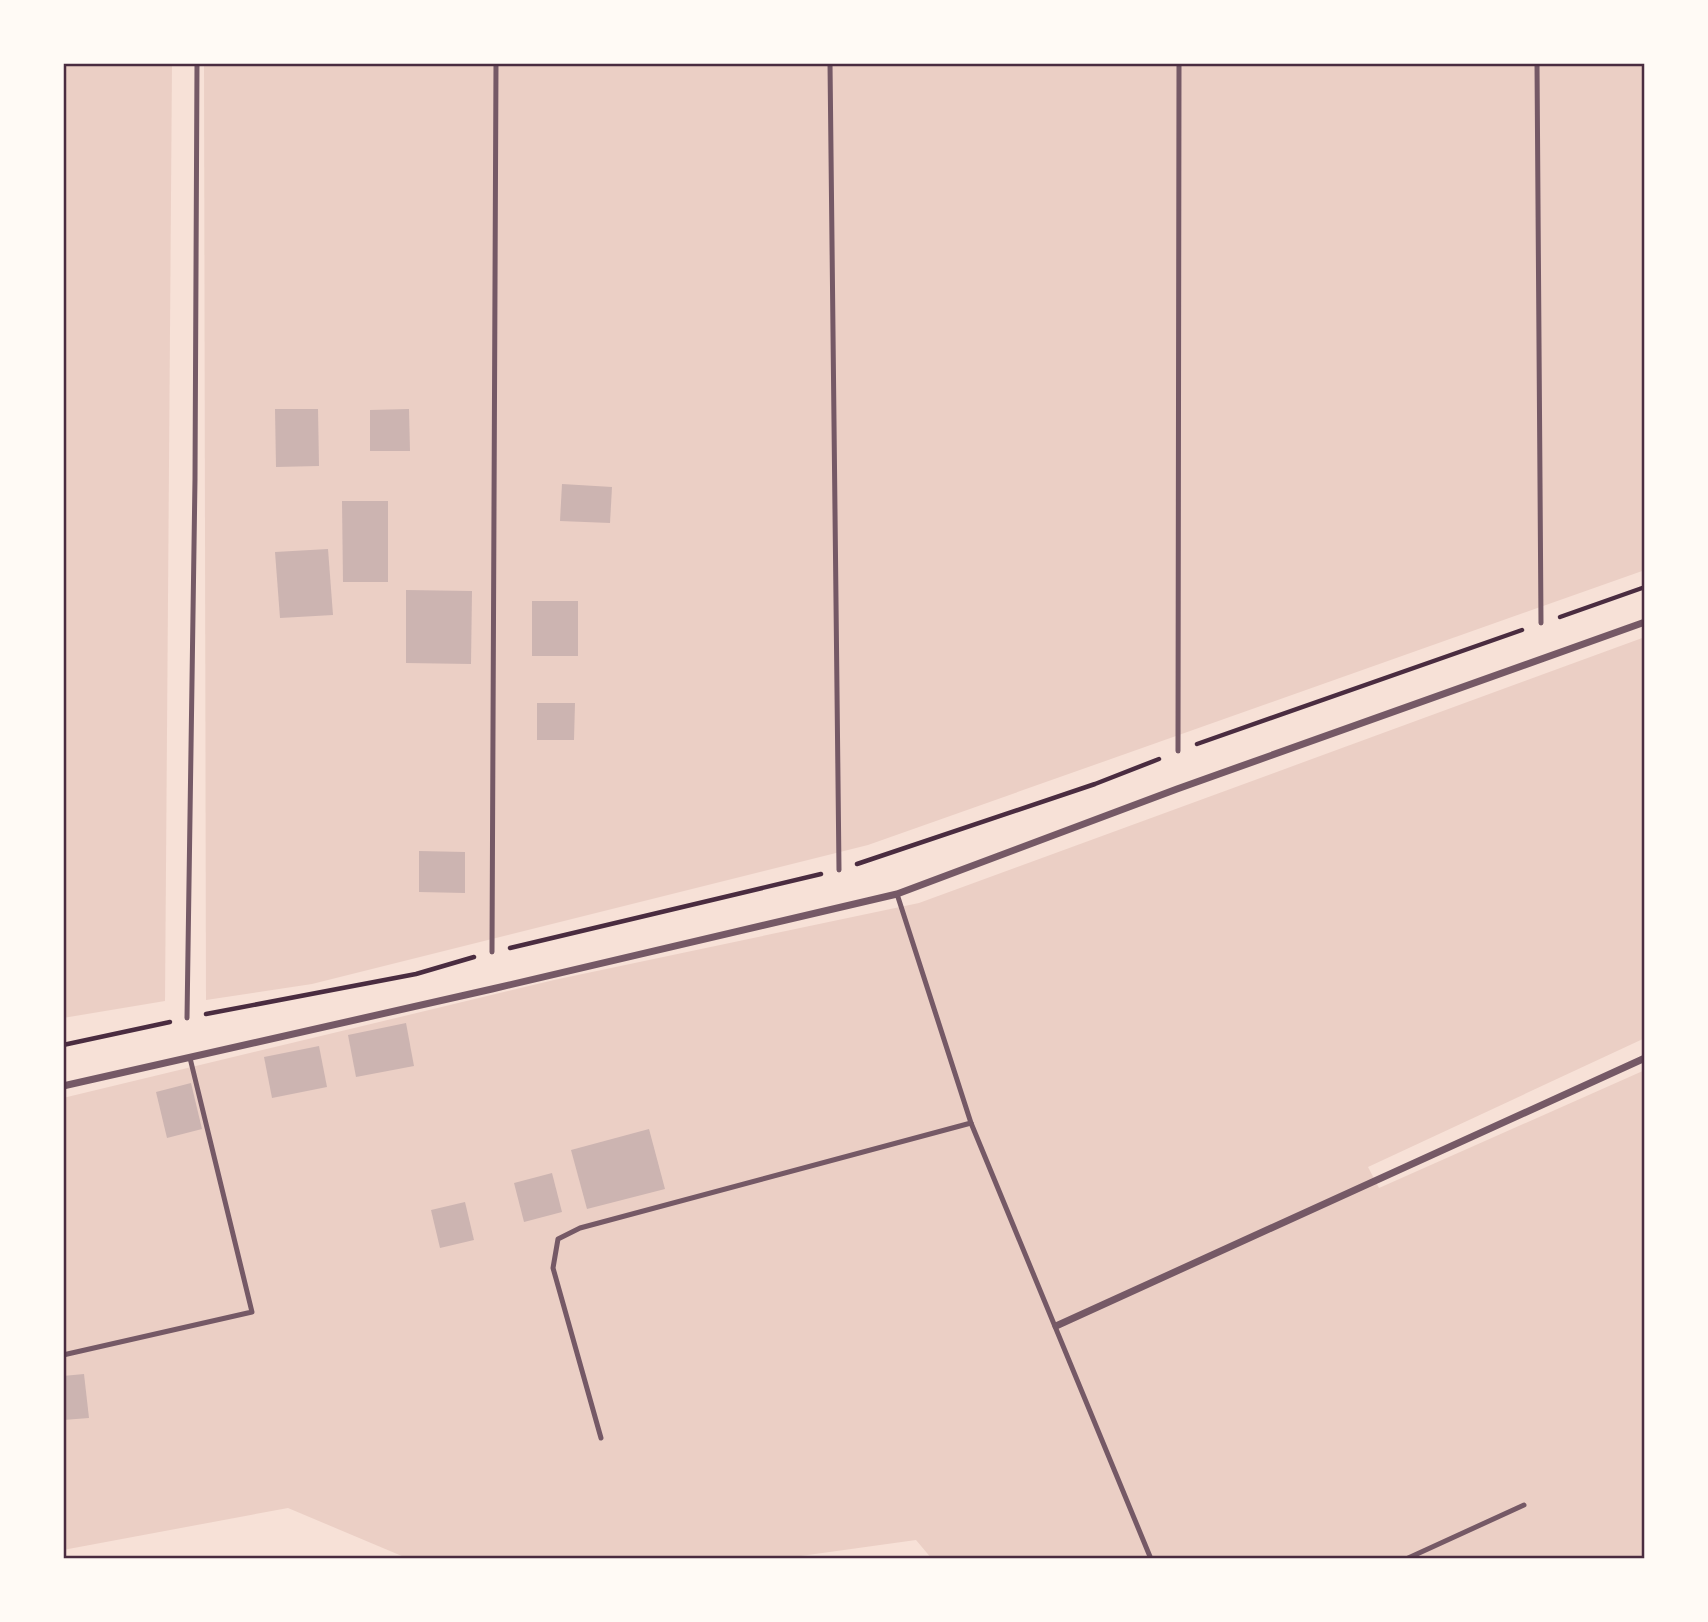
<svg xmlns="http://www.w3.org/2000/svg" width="1708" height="1622" viewBox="0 0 1708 1622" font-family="Bitter,serif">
	<rect width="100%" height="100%" fill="#f7e1d7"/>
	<g fill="#ebcfc5">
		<path d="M63 63H172L165 1001 63 1018Z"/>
		<path d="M204 63H1645V570L868 845 312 984 206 1000Z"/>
		<path d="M1645 637V1038L1368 1167 1379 1188 1645 1070V1559H932L916 1540 779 1559H409L288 1508 63 1550V1098L554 980 919 903Z"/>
	</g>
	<g fill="#ccb4b1">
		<path d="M275 409H318L319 466 276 467Z"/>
		<path d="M409 409 410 451H370V410Z"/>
		<path d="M562 484 612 487 610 523 560 521Z"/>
		<path d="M342 501H388V582H343Z"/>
		<path d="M328 549 333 615 280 618 275 552Z"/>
		<path d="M406 590 472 591 471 664 406 663Z"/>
		<rect x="532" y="601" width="46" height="55"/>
		<path d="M537 703H575L574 740H537Z"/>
		<path d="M419 851 465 852V893L419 892Z"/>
		<path d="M406 1023 414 1066 356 1077 348 1035Z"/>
		<path d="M319 1046 327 1087 272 1098 264 1057Z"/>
		<path d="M191 1083 202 1129 167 1138 156 1092Z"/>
		<path d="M649 1129 665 1189 587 1209 571 1150Z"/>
		<path d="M552 1173 562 1212 524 1222 514 1183Z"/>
		<path d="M465 1202 474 1240 440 1248 431 1210Z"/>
		<path d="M84 1374 89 1418 63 1420V1376Z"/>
	</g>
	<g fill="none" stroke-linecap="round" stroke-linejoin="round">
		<g stroke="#4a2c40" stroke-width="4.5">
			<path d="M1560 617 1645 587"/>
			<path d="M1197 744 1522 630"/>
			<path d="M857 864 1095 784 1159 759"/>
			<path d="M510 948 821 874"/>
			<path d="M206 1014 416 974 474 957"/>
			<path d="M63 1045 170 1022"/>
		</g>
		<g stroke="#755966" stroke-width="5">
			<path d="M830 63 839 870"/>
			<path d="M1537 63 1541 623"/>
			<path d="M1178 751 1179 63"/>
			<path d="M897 894 971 1123 1151 1559"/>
			<path d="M492 952 496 63"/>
			<path d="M187 1018 195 479 197 63"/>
			<path d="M63 1355 252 1312 190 1058"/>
			<path d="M601 1438 553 1268 558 1239 580 1228 971 1123"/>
			<path d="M1406 1559 1524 1505"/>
		</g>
		<g stroke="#755966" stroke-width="7">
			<path d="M63 1086 492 989 897 894 1177 789 1645 622"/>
			<path d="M1056 1326 1645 1058"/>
		</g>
	</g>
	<rect width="1708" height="1622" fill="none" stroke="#fffaf5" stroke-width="130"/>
	<rect x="65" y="65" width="1578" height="1492" fill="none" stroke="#4a2c40" stroke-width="2.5"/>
</svg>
